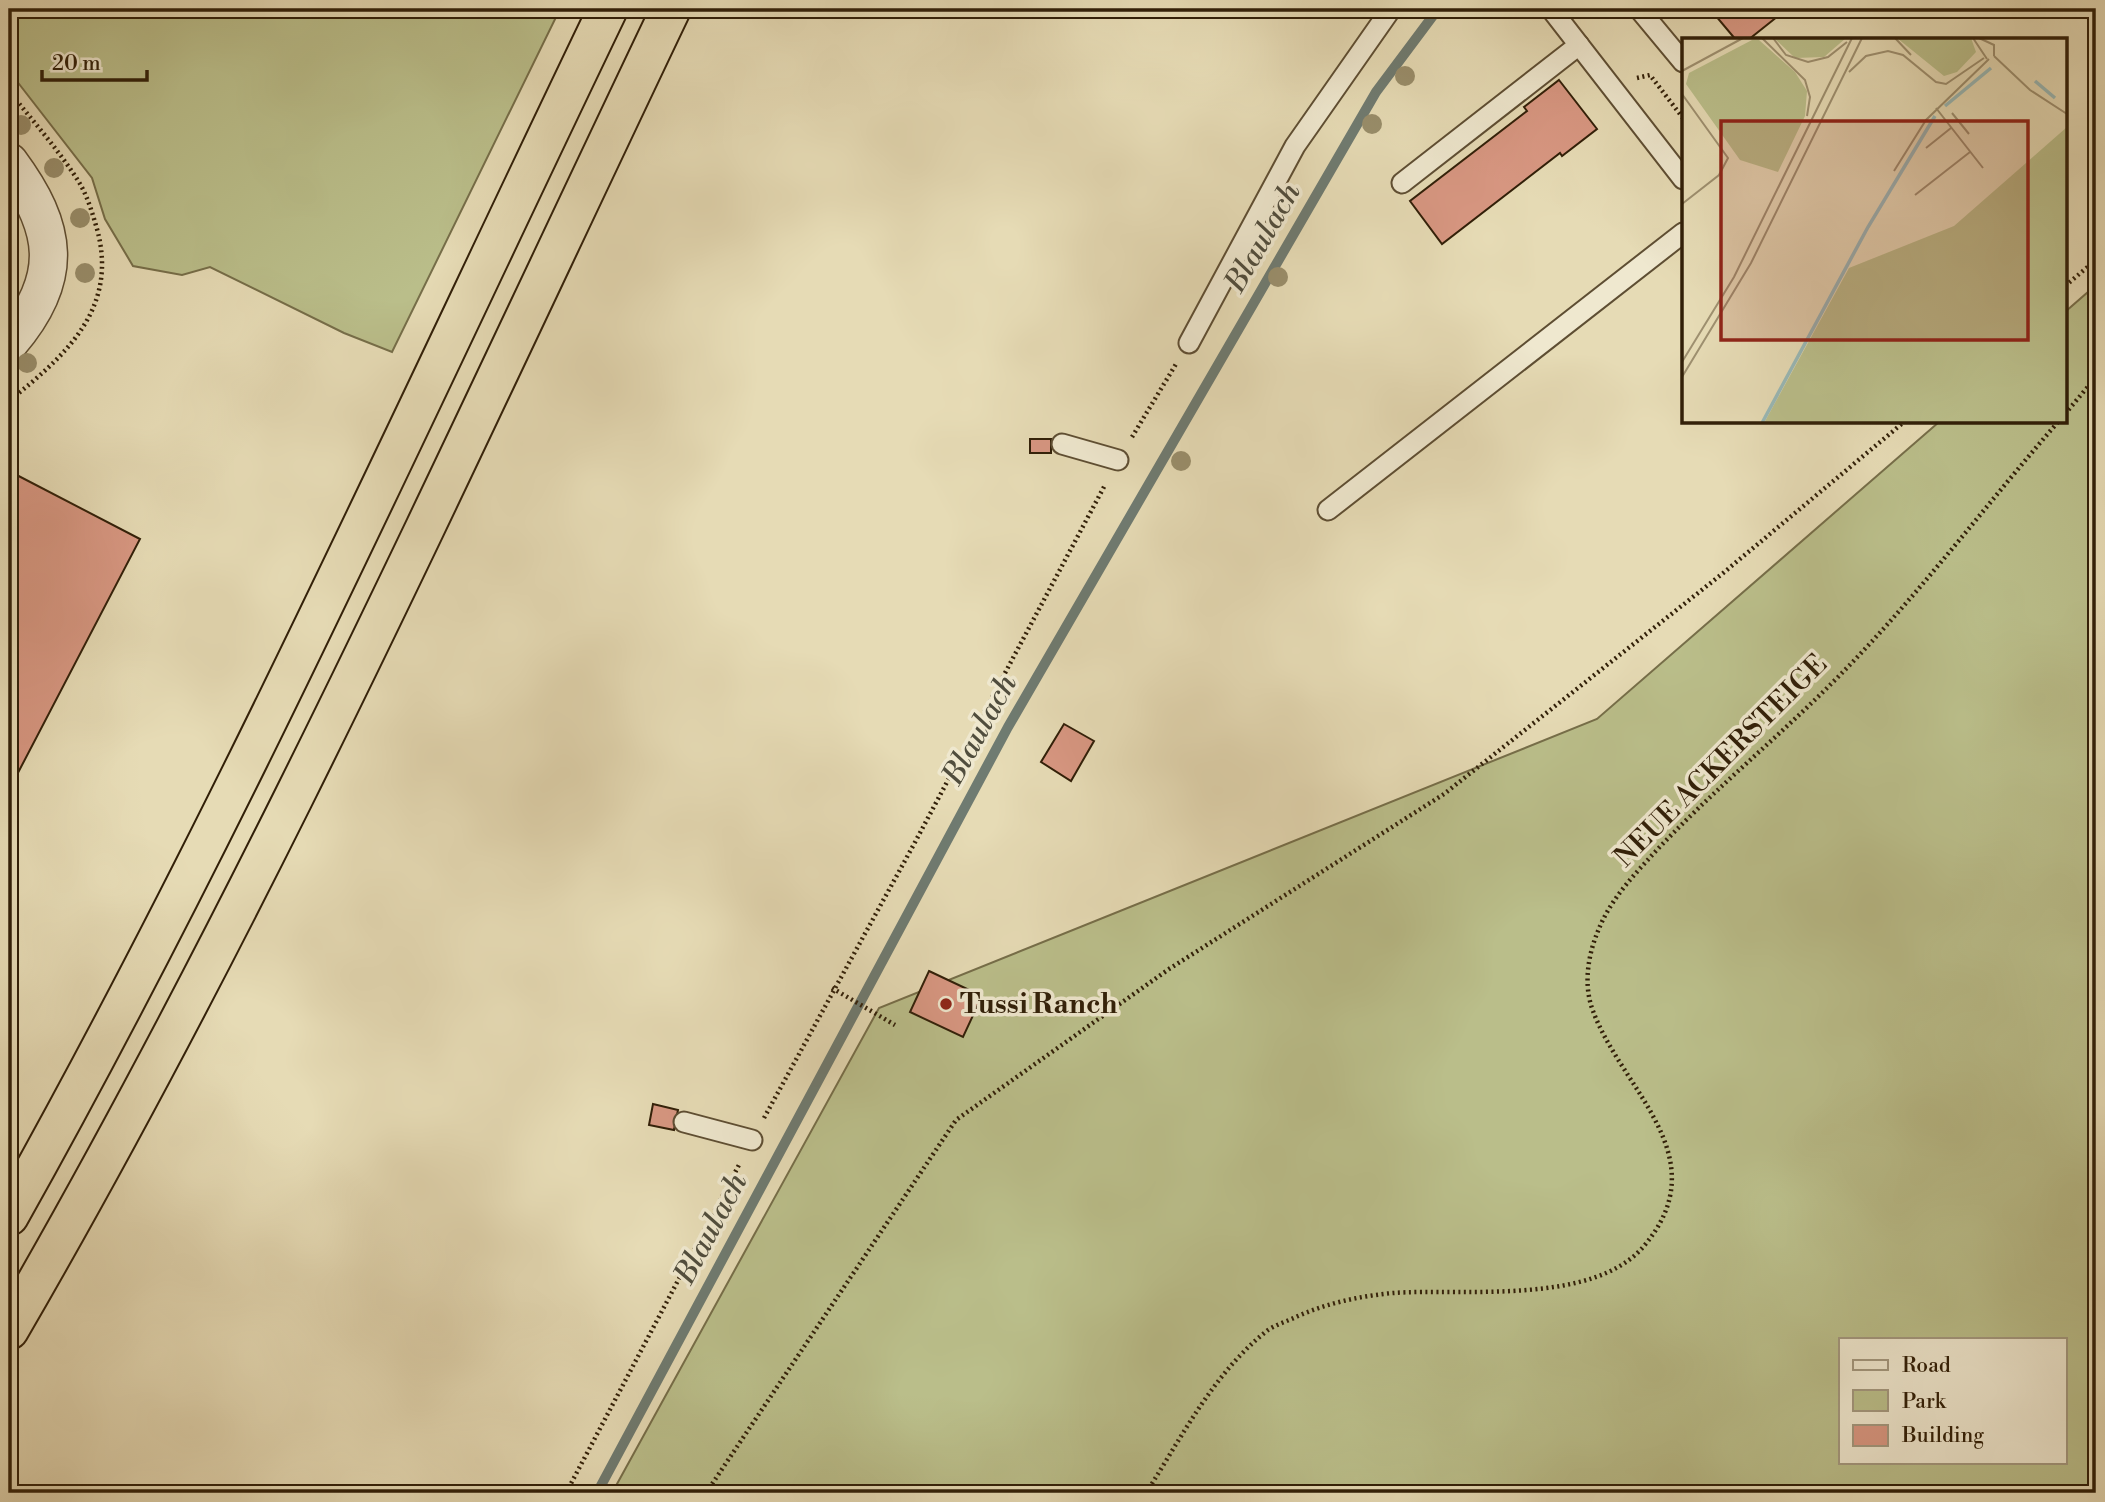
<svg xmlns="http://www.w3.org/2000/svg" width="2105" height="1502" viewBox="0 0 2105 1502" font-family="'Libre Bodoni',serif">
	<rect width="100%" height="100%" fill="#e6dbb5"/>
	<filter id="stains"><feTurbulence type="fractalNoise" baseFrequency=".00286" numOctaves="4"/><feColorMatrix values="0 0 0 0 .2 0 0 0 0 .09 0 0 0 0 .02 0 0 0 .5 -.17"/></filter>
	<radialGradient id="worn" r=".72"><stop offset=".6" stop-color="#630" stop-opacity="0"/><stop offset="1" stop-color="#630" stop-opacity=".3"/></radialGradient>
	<g fill="#babe8a" stroke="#766e49" stroke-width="2" fill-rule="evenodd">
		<path d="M9 9H560L392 352 344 333 210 267 182 275 133 266 105 219 92 178 9 71Z"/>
		<path d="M2096 285V1493H612L879 1008 1597 719 1939 422H2065V312ZM1841 1339H2065V1462H1841Z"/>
	</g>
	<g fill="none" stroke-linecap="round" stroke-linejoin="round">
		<path stroke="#6f7b71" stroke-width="10" d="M597 1493 1008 727 1376 92 1438 9"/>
	</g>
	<g fill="#d89782" stroke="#311f08" stroke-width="2">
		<path d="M1710 9H1787L1748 40H1736Z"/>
		<path d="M1559 80 1597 129 1562 156 1560 153 1442 244 1410 201 1527 111 1524 107Z"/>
		<rect x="1030" y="439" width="21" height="14"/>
		<path d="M9 471 140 539 9 790Z"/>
		<path d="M1064 724 1094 741 1071 781 1041 762Z"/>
		<path d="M929 971 982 996 963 1037 910 1012Z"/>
		<path d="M653 1104 678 1110 674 1130 649 1125Z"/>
	</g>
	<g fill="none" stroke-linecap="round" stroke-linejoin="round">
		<defs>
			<g id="lane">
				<path d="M1551 9 1683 179"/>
				<path d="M1639 9 1683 62"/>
				<path d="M1402 183 1579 45"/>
				<path d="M1189 343 1295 146 1391 9"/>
				<path d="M1062 444 1118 460"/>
				<path d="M1328 510 1683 233"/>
				<path d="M684 1122 752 1140"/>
			</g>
			<path id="street" d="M9 162C58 228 65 278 9 343"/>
			<g id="highway">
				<path d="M9 1216C229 824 413 414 608 9"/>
				<path d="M9 1330C257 903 459 453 671 9"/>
			</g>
		</defs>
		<use href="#lane" stroke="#5e4e33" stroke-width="23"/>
		<use href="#street" stroke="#5e4e33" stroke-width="40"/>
		<use href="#highway" stroke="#311f08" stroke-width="42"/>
		<g stroke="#311f08" stroke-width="4.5" stroke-dasharray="2 3.5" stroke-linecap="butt">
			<path d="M1637 78 1650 75 1683 118"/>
			<path d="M9 91C32 120 57 148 77 179 87 194 92 212 97 229 119 309 65 356 9 401"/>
			<path d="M2065 286 2096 260"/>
			<path d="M2065 414 2096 377"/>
			<path d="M1132 437 1176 364"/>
			<path d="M832 988 895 1025"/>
			<path d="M764 1118 913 846 1105 485"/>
			<path d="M566 1493 740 1163"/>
			<path d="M706 1493 956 1120 1169 969 1444 794 1722 574 1904 422"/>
			<path d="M1146 1493C1182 1437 1214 1372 1268 1330 1277 1324 1288 1321 1298 1316 1328 1303 1360 1296 1393 1293 1464 1288 1593 1306 1644 1246 1719 1157 1622 1090 1593 1011 1583 985 1588 955 1598 931 1610 900 1633 876 1655 852 1713 790 1779 737 1839 676 1917 597 1985 506 2058 422"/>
		</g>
		<use href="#lane" stroke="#efe8cf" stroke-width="19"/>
		<use href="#street" stroke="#efe8cf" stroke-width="37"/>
		<use href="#highway" stroke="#e6dbb5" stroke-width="38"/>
	</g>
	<g fill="#998e6b">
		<circle cx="1405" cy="76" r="10"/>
		<circle cx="1372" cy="124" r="10"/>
		<circle cx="21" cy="125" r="10"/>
		<circle cx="54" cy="168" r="10"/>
		<circle cx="80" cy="218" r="10"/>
		<circle cx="85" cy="273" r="10"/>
		<circle cx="1278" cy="277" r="10"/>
		<circle cx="27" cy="363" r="10"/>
		<circle cx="1181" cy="461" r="10"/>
	</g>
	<circle fill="#8f2418" stroke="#efe8cf" stroke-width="2.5" cx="946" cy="1004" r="7"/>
	<g text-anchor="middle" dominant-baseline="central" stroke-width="7" stroke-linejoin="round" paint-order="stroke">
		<g font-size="28" fill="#311f08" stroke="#efe8cf">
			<text transform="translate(1721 761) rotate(-45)">NEUE ACKERSTEIGE</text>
		</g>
		<g font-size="28" font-weight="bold" fill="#311f08" stroke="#efe8cf" text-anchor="start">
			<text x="960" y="1004">Tussi Ranch</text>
		</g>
		<g font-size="30" font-style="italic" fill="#504d3d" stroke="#efe8cf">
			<text transform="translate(1263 238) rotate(-60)">Blaulach</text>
			<text transform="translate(980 730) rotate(-61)">Blaulach</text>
			<text transform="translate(711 1229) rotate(-62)">Blaulach</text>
		</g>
	</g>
	<g transform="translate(1682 38)">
		<rect width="385" height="385" fill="#e6dbb5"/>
		<path d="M92 0H164L142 19 113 20ZM215 0H289L294 14 275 34 262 38ZM70 2H77L113 34 125 53 123 78 96 134 58 122 4 46 7 35ZM385 89V385H82L167 230 272 188Z" fill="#babe8a"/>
		<path fill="none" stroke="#99b9b7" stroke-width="3.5" d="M353 43 373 60M263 68 309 30M80 385 186 189 253 78"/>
		<path fill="none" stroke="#9e9070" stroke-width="2" d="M80 0 123 42 128 59 125 78M91 0 104 17 126 24 146 19 165 4M213 0 229 17M291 0 305 21M297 0 312 7V18M312 18 348 52 385 76M0 33 61 0M167 34 184 18 206 13 221 17 254 44 264 46 302 20M0 56 46 120 37 137 0 166M254 70 301 130M270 75 287 96M244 110 269 90M212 133 244 82 307 21M233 157 288 114M0 324 52 239 170 0M0 339 69 225 180 0"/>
		<path fill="#8f2418" fill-opacity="0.15" stroke="#8f2418" stroke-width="3.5" d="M39 83H346V302H39Z"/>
		<rect width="385" height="385" fill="none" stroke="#311f08" stroke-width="3.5"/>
	</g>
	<rect width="2105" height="1502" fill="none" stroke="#e6dbb5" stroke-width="35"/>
	<rect x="10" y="10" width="2084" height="1481" fill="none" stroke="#311f08" stroke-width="3.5"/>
	<rect x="18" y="18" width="2070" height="1467" fill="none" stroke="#311f08" stroke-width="2"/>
	<rect x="1839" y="1338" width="228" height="126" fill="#efe8cf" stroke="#a3987f" stroke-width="2"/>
	<rect x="1853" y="1360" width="35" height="10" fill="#efe8cf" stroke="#a3987f" stroke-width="2"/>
	<text x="1902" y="1372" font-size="21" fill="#311f08">Road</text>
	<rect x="1853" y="1390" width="35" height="21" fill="#babe8a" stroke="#a3987f" stroke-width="2"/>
	<text x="1902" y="1408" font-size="21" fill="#311f08">Park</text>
	<rect x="1853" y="1425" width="35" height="21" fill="#d89782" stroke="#a3987f" stroke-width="2"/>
	<text x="1902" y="1442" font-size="21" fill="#311f08">Building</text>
	<path d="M42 70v10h105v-10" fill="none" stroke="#311f08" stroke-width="3.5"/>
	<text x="52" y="70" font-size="21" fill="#311f08" stroke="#efe8cf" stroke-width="5" paint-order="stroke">20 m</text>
	<rect width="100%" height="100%" filter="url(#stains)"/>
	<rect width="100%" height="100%" fill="url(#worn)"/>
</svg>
